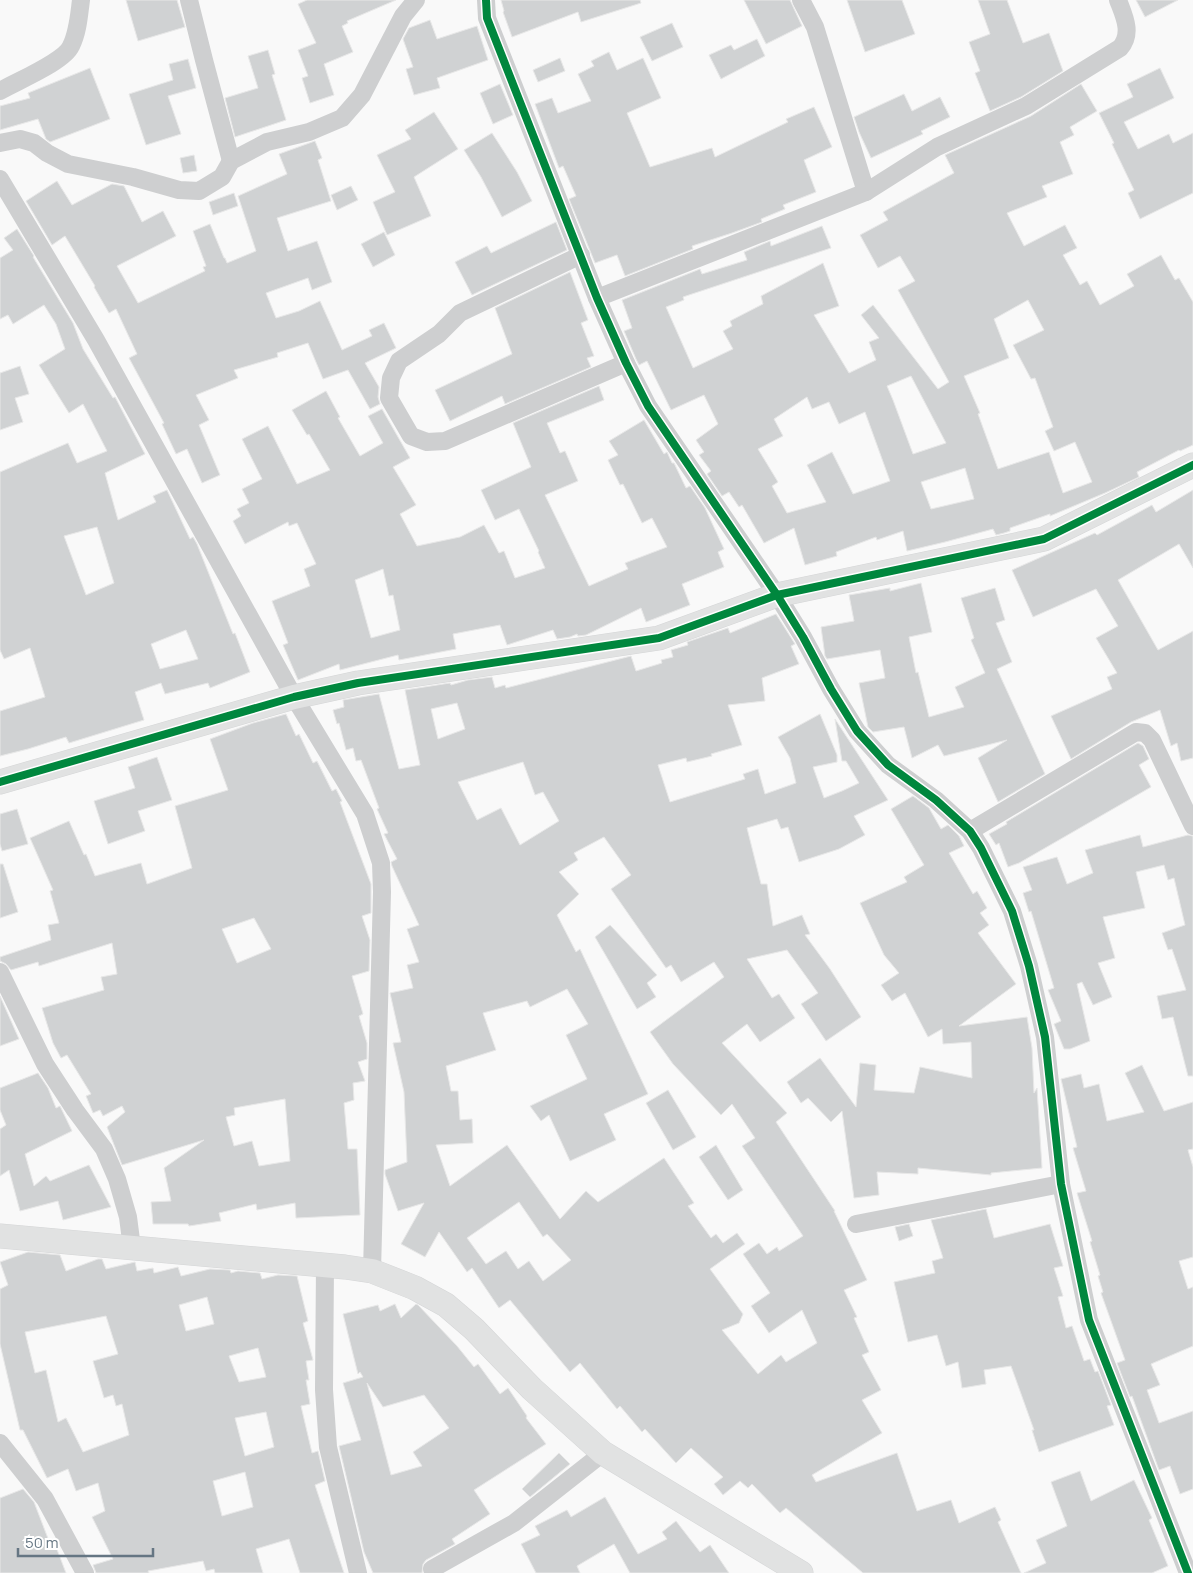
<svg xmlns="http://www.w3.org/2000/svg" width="1193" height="1573" viewBox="0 0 1193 1573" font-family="Manrope,sans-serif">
	<rect width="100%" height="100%" fill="#f9f9f9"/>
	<g fill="#d0d2d3" stroke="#e8e8e8" fill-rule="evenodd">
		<path d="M126 0H177L185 27 138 41Z"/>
		<path d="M307 0H396L347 21 348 23 342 26 353 52 324 64 334 95 310 103 302 78 308 76 298 50 316 43 298 4Z"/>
		<path d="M501 0H640L641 3 581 22 578 12 512 37 503 12 504 11Z"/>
		<path d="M744 0H790L802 26 766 44Z"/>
		<path d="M847 0H902L915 34 865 52Z"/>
		<path d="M978 0H1007L1023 43 1049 33 1063 71 1021 97 990 111 975 73 980 71 969 42 990 34Z"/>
		<path d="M1136 0H1178L1145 17Z"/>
		<path d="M430 20 437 39 477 26 488 60 437 78 440 88 414 95 406 69 413 67 403 39 409 28Z"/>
		<path d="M672 23 683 47 652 61 640 37Z"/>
		<path d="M757 39 765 56 721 79 709 55 731 45 734 50Z"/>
		<path d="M268 50 275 74 272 75 286 120 235 137 225 98 258 88 248 56Z"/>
		<path d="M609 52 617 70 643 58 661 98 627 113 650 167 712 148 715 157 788 122 786 119 814 107 832 147 804 160 816 192 783 205 785 209 761 219 762 222 732 233 692 246 693 249 625 276 617 255 595 263 569 199 576 196 563 166 559 168 535 104 552 98 558 113 591 101 578 74 594 66 591 61Z"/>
		<path d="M560 58 565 71 538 82 533 70Z"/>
		<path d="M188 59 196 88 168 96 181 134 146 145 129 94 173 80 169 64Z"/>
		<path d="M90 68 110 119 50 142 46 139 38 119 0 130V106L30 98 28 93Z"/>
		<path d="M1160 68 1174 98 1124 122 1138 149 1169 134 1173 143 1193 133V193L1140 219 1128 193 1134 190 1112 144 1114 143 1099 113 1133 97 1127 84Z"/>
		<path d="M500 84 513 115 493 124 480 93Z"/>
		<path d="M1081 84 1097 111 1070 127 1074 135 1060 142 1073 174 1042 186 1047 197 1007 213 1024 246 1065 225 1077 248 1063 255 1080 285 1087 281 1100 305 1134 286 1127 274 1161 255 1175 280 1179 278 1193 302V445L1180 451 1179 450 1137 472 1139 477 1105 493 1050 516V514L1010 528V531L1004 533 996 535 993 529 945 542 907 551 903 531 877 540 876 537 836 552 837 556 805 565 794 528 764 543 742 505 739 507 729 492 722 496 707 474 711 471 699 455 704 452 696 440 718 424 704 395 671 410 647 361 639 365 636 359 624 331 632 328 622 300 700 269 702 274 747 260 744 252 770 241 771 246 822 226 831 248 683 297 684 300 666 307 693 368 733 349 723 331 732 326 730 321 763 304 761 296 823 263 839 306 814 315 849 373 876 360 869 342 879 338 861 315 873 305 938 389 949 382 898 290 915 281 900 256 878 268 860 235 888 220 883 212 954 173 945 155 1031 116ZM1028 300 1044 330 1013 345 1031 379 1035 378 1053 427 1045 431 1054 451 1075 442 1092 482 1063 493 1049 452 998 469 978 414 980 413 964 376 1009 358 994 319ZM911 376 946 443 913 454 893 400 887 386ZM807 397 812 409 829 402 839 424 865 412 890 481 853 494 832 452 807 465 826 502 787 513 772 486 778 482 758 449 783 436 774 419ZM965 468 974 499 931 509 921 482Z"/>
		<path d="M904 94 912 111 940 97 950 117 921 131 923 134 871 158 859 132 854 117Z"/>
		<path d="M434 112 458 149 414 177 431 216 387 235 373 202 395 192 377 155 411 139 405 130Z"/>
		<path d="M492 133 517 172 532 201 502 217 481 177 464 150Z"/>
		<path d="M315 141 322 158 318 160 331 201 277 218 288 251 317 241 332 282 312 290 308 278 266 293 276 318 299 311 320 301 342 350 372 336 369 330 384 323 396 348 365 363 379 387 378 397 380 404 370 409 348 370 323 379 308 343 277 353 278 357 234 370 238 378 196 395 209 420 199 425 220 475 202 483 187 449 176 454 162 424 164 423 129 358 137 354 116 309 109 313 94 287 95 286 65 236 52 245 26 201 57 181 72 205 112 184 124 186 142 222 163 211 176 236 117 266 138 303 205 271 203 267 206 266 193 231 210 224 224 258H225L227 263 256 251 238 196 287 174 279 154Z"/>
		<path d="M194 155 197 171 183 173 180 158Z"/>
		<path d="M351 186 358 200 337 210 331 195Z"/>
		<path d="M234 193 238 206 213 215 209 202Z"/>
		<path d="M556 222 567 250 472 295 455 262 487 246 491 253Z"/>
		<path d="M17 229 34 256 33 257 73 323 83 349 113 398 115 397 145 454 105 473 118 520 156 502 153 496 167 490 190 539 193 537 197 544 233 634 235 633 250 672 210 688 208 683 165 694 161 683 135 692 144 720 69 743 66 737 28 749 0 756V711L45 697 30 648 4 659 0 650V472L68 443 77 463 107 451 83 404 69 413 39 365 65 349 56 324 44 305 13 324 8 315 0 319V258L13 250 4 238ZM97 527 114 583 86 595 64 536ZM186 630 198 659 160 669 151 644Z"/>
		<path d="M384 232 395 255 373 267 361 244Z"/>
		<path d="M570 272 588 320 581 323 594 356 587 358 591 367 505 404 502 396 450 421 435 390 512 354 495 308Z"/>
		<path d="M20 366 29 394 15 398 23 422 0 430V373Z"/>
		<path d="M599 386 604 400 547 423 560 453 565 451 578 481 545 495 589 586 628 569 625 563 667 547 652 518 642 523 623 484 620 485 608 460 618 455 609 441 644 420 664 454 667 452 672 463H674L686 488 690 486 705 508 724 549 718 552 724 567 682 584 690 605 646 622 641 608 586 635 578 636 577 634 570 637 557 639 553 630 507 645 500 625 453 634 456 649 399 660 398 655 340 670 339 664 298 680 283 645 288 643 272 601 310 586 304 569 316 564 297 523 289 526 288 522 245 544 233 521 241 516 237 509 249 503 242 489 262 479 242 439 268 426 297 484 330 470 309 434 307 435 292 410 326 391 340 417 338 418 360 456 383 443 368 416 382 409 410 458 393 467 416 505 400 514 417 546 460 537 484 525 499 553 504 551 515 578 545 568 538 552 539 551 519 509 495 520 481 490 531 467 513 423ZM383 569 389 596 393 595 400 630 371 638 355 580Z"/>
		<path d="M1193 490V568L1179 544 1118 580 1158 650 1193 631V758L1181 761 1177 743 1171 746 1160 710 1131 722 1071 759 1051 716 1112 689 1107 677 1117 673 1096 638 1118 626 1096 589 1033 617 1012 570 1095 533 1097 535 1152 505 1156 512Z"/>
		<path d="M921 583 932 632 909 637 916 673 918 672 929 717 964 707 955 687 985 673 971 640 974 638 961 598 995 588 1005 620 996 623 1012 662 997 669 1045 774 998 802 978 758 1007 740 944 756 938 745 912 758 904 727 873 732 868 727 859 683 885 678 880 650 827 659 825 656 821 627 854 621 849 595 890 588V591Z"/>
		<path d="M776 614 795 644 791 646 799 664 762 678 765 701 728 705 742 745 711 754 712 756 687 762 686 758 658 765 670 802 745 779 743 774 758 769 765 794 796 783 790 758 778 737 820 714 837 755V762L813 767 824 798 842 791 859 783 846 761H842L835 719 888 800 854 816 865 835 839 849 799 862 788 827 781 829 777 819 747 828 761 884H767L773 926 802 915 810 934 805 935 830 969 861 1017 826 1041 801 1004 818 993 787 950 747 959 772 998 779 994 795 1018 760 1042 747 1024 722 1043 787 1113 776 1122 835 1211H834L867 1280 844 1290 857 1317 854 1318 869 1352 862 1355 881 1390 862 1400 882 1433 812 1475 816 1482 897 1453 917 1511 951 1500 959 1523 995 1507 1001 1520 998 1522 1021 1573H863L786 1508 780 1513 752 1484 748 1488 740 1481 723 1495 714 1484 723 1477 691 1448 676 1463 645 1429 642 1432 620 1406 617 1409 580 1363 570 1372 510 1300 499 1308 472 1268 467 1272 439 1232 425 1257 401 1244 424 1203 398 1211 385 1174V1170L407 1162 404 1092 393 1043 401 1042 390 993 413 988 407 965 419 962 407 929 419 925 392 866 391 862 397 859 384 834 388 833 377 809 379 808 361 760 356 761 353 748 346 750 339 723 337 724 333 710 344 707 343 700 379 694 399 769 420 765 405 690 450 683 451 685 468 680 492 677 495 688 505 685 506 688 631 656 636 671 662 663 661 660 673 657 671 650 688 645 687 642 728 628 730 633ZM457 703 465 729 438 739 431 709ZM523 762 535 795 543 792 559 821 520 845 501 808 477 820 458 782ZM604 837 631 875 611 889 666 968 671 965 681 982 714 962 724 977 650 1032 673 1064 721 1115 732 1104 755 1138 742 1146 803 1236 779 1251 777 1247 767 1254 759 1243 743 1254 770 1293 751 1306 769 1333 802 1310 817 1343 786 1362 781 1355 758 1374 722 1330 739 1323 743 1314 710 1269 745 1244 737 1233 723 1243 716 1234 711 1238 688 1206 694 1203 664 1158 598 1202 586 1191 560 1219 507 1145 450 1186 436 1145 473 1143 472 1119 460 1120 458 1091H451L446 1066 496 1050 483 1013 527 1001 530 1007 567 989 588 1024 566 1035 587 1079 530 1106 541 1121 549 1115 570 1161 616 1140 604 1114 648 1094 580 949 576 952 557 915 579 894 559 872 578 860 574 853ZM519 1202 543 1237 547 1234 571 1260 543 1281 529 1261 518 1269 506 1251 486 1264 467 1238Z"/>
		<path d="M286 714 296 736 299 734 313 763 317 761 332 791 336 789 342 801 340 802 371 884V913L362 916 370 940 369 971 352 976 363 1014 359 1016 367 1043V1059L358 1062 365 1081 353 1083 354 1100 344 1103 348 1149H357L360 1215 296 1218 295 1203 257 1210 256 1204 219 1213 221 1221 189 1226 188 1224H153L151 1202 171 1201 164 1168 204 1140 122 1165 107 1127 125 1112 122 1106 103 1116 100 1110 93 1113 86 1096 91 1094 67 1055 61 1058 53 1043 42 1008 104 990 101 977 117 974 112 943 39 966 38 962 11 970 6 964 0 961V957L51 940 48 925 59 923 50 891 53 890 30 838 69 821 84 855 86 854 95 876 141 863 147 884 192 868 175 806 228 790 210 739 253 723ZM254 918 271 949 237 963 222 929ZM285 1099 290 1161 259 1166 252 1141 234 1146 226 1117 235 1115 234 1108Z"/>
		<path d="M1138 743 1143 746 1149 759 1139 765 1151 787 1019 863 1008 867 999 843 996 845 989 834 1007 824 1006 822Z"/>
		<path d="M157 757 172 800 138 811 145 831 108 844 94 801 135 788 128 767Z"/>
		<path d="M913 796 929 808 941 829 948 825 959 836 964 846 949 853 973 894 977 891 987 908 980 913 989 925 978 933 1016 984 959 1026 1027 1017 1032 1048 1034 1093 1037 1088 1042 1168 991 1173V1175L918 1168V1174L877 1172 879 1195 854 1198 842 1111 831 1122 808 1098 801 1103 787 1082 820 1058 856 1107 860 1063 876 1065 874 1090 914 1093 920 1067 972 1078 971 1042 943 1044 942 1029 928 1037 905 993 892 1001 881 985 899 973 884 955 860 903 907 882 904 877 924 865 891 809Z"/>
		<path d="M17 809 28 844 2 851 0 844V814Z"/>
		<path d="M1140 835 1143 847 1188 835 1193 836V1076H1188L1173 1017 1162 1019 1157 996 1186 990 1172 949 1168 950 1162 933 1185 925 1174 878 1168 880 1164 865 1136 872 1145 908 1103 917 1115 958 1098 963 1112 997 1093 1005 1082 982 1077 984 1090 1041 1070 1049H1064L1054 1024 1061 1021 1048 990 1054 988 1031 911 1029 912 1023 893 1032 890 1023 867 1057 857 1067 884 1093 873 1085 850Z"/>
		<path d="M0 864H3L18 912 0 918Z"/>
		<path d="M610 925 657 975 647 983 656 997 637 1009 595 937Z"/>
		<path d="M0 996 19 1039 0 1046Z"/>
		<path d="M1142 1065 1164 1111 1193 1102V1149L1188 1150 1193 1167V1257L1179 1261 1188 1289 1193 1287V1346L1151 1364 1160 1385 1147 1390 1159 1423 1193 1411V1489L1180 1494 1170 1466 1159 1470 1132 1396 1130 1397 1117 1363 1125 1360 1101 1293 1103 1292 1098 1276 1100 1275 1090 1242 1092 1241 1077 1193 1086 1191 1073 1148 1077 1147 1061 1079 1081 1074 1084 1088 1099 1084 1107 1121 1144 1112 1125 1073Z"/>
		<path d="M38 1073 48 1088 56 1108 60 1106 72 1131 25 1154 34 1186 46 1176 50 1181 89 1165 111 1207 63 1220 58 1201 20 1211 9 1170 0 1176V1129L6 1125 0 1110V1088Z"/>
		<path d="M668 1090 696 1137 673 1150 646 1103Z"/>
		<path d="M716 1145 743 1190 728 1200 699 1157Z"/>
		<path d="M986 1209 994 1238 1050 1224 1063 1266 1054 1268 1063 1296 1058 1297 1066 1328 1072 1326 1084 1361 1090 1359 1095 1372 1098 1371 1111 1405 1107 1406 1114 1425 1039 1452 1032 1430H1034L1011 1366 984 1370 986 1384 962 1388 958 1362 946 1366 937 1335 908 1342 894 1282 935 1273 932 1261 943 1258 931 1220Z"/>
		<path d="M909 1224 913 1236 899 1241 895 1227Z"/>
		<path d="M28 1252 60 1255 66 1271 98 1259H102L106 1269 135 1262 137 1271 153 1268 154 1273 178 1267 181 1276 210 1269 230 1270 231 1273 238 1271 260 1273 262 1279 278 1275 297 1276 308 1321 303 1323 313 1360 306 1361 309 1380H306L310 1404 301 1406 312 1453 318 1451 325 1481 315 1485 344 1573H300L289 1539 256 1549 263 1573H215L214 1569 206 1571 203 1561 148 1571 149 1573H96L93 1565 113 1559 92 1517 105 1511 98 1483 76 1491 68 1469 47 1478 23 1430H20L0 1344V1289L8 1285 0 1262ZM207 1297 214 1324 186 1331 179 1305ZM106 1316 118 1354 93 1361 104 1398 113 1395 116 1406 122 1404 129 1435 83 1452 66 1418 58 1422 46 1370 35 1373 25 1332ZM258 1348 266 1377 239 1382 229 1356ZM266 1412 274 1447 245 1456 235 1418ZM245 1472 253 1507 222 1516 213 1481Z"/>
		<path d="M395 1304 401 1318 416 1304 418 1305 457 1346 474 1367 478 1364 500 1394 508 1388 527 1416 526 1418 546 1444 474 1490 490 1514 452 1539 455 1544 426 1560 423 1564 422 1573H373L364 1552 339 1446 361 1440 343 1383 363 1377 360 1372 358 1374 343 1314 378 1305 380 1311ZM367 1383 383 1407 424 1395 449 1428 413 1452 422 1466 391 1475Z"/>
		<path d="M559 1453 570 1464 530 1497 522 1489Z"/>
		<path d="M1080 1471 1091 1501 1134 1480 1152 1518 1149 1520 1168 1566 1152 1573H1024L1046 1563 1036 1540 1067 1526 1051 1482Z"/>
		<path d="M23 1489 34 1502 49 1541 53 1539 66 1573H0V1498Z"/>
		<path d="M605 1497 638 1554 667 1539 662 1532 676 1521 700 1552 710 1545 729 1573H630L614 1544 577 1566 580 1573H536L521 1544 540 1535 535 1526 567 1510 571 1517Z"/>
	</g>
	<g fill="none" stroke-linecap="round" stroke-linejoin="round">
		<defs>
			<g id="secondary">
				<path d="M0 782 294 697 358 683 659 638 777 595 1044 539 1193 465"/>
				<path d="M0 1236 345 1267 372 1271 415 1288 446 1305 474 1329 532 1389 603 1453 801 1573"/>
			</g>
		</defs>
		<use href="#secondary" stroke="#d5d6d7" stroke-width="25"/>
		<g stroke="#cecfd0" stroke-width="18">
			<path d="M189 0 204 60 231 161"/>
			<path d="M486 0 487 18 597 298 626 363 648 406 777 595 803 637 831 689 857 731 888 765 936 800 970 831 981 848 1012 911 1029 966 1045 1037 1061 1184 1089 1320 1188 1573"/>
			<path d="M801 0 815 27 866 192"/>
			<path d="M0 91C17 81 64 62 71 46 78 32 79 15 81 0"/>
			<path d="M0 143 20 139 34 143 47 153 68 164 133 177 179 190 199 191 222 177 231 161 267 142 309 132 342 118 362 95 403 16 416 0"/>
			<path d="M0 179 96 340 294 697 365 814 381 863 382 892 372 1271"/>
			<path d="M581 255 460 313 439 334 399 361 391 378 389 398 411 436 427 442 445 441 626 363"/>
			<path d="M597 298 866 192 937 147 1026 106 1120 48C1133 33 1124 16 1118 0"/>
			<path d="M970 831 1136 732 1145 733 1152 740 1193 826"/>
			<path d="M0 972 45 1064 75 1110 104 1149 117 1179 128 1217 132 1248"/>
			<path d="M856 1224 1061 1184"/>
			<path d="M325 1265 324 1390 328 1447 358 1573"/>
			<path d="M0 1443 45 1499 85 1573"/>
			<path d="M432 1569 514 1523 603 1453"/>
		</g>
		<use href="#secondary" stroke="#e1e2e2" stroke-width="24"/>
		<defs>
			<g id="cycleway">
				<path d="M486 0 487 18 597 298 626 363 648 406 777 595 803 637 831 689 857 731 888 765 936 800 970 831 981 848 1012 911 1029 966 1045 1037 1061 1184 1089 1320 1188 1573"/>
				<path d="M0 782 294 697 358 683 659 638 777 595 1044 539 1193 465"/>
			</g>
		</defs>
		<use href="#cycleway" stroke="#fff" stroke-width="11"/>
		<use href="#cycleway" stroke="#00873e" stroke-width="8"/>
	</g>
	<path d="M18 1548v8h135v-8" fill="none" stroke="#657683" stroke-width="2.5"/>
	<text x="25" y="1548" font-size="15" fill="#657683" stroke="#ffffff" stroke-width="4" paint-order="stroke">50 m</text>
</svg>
